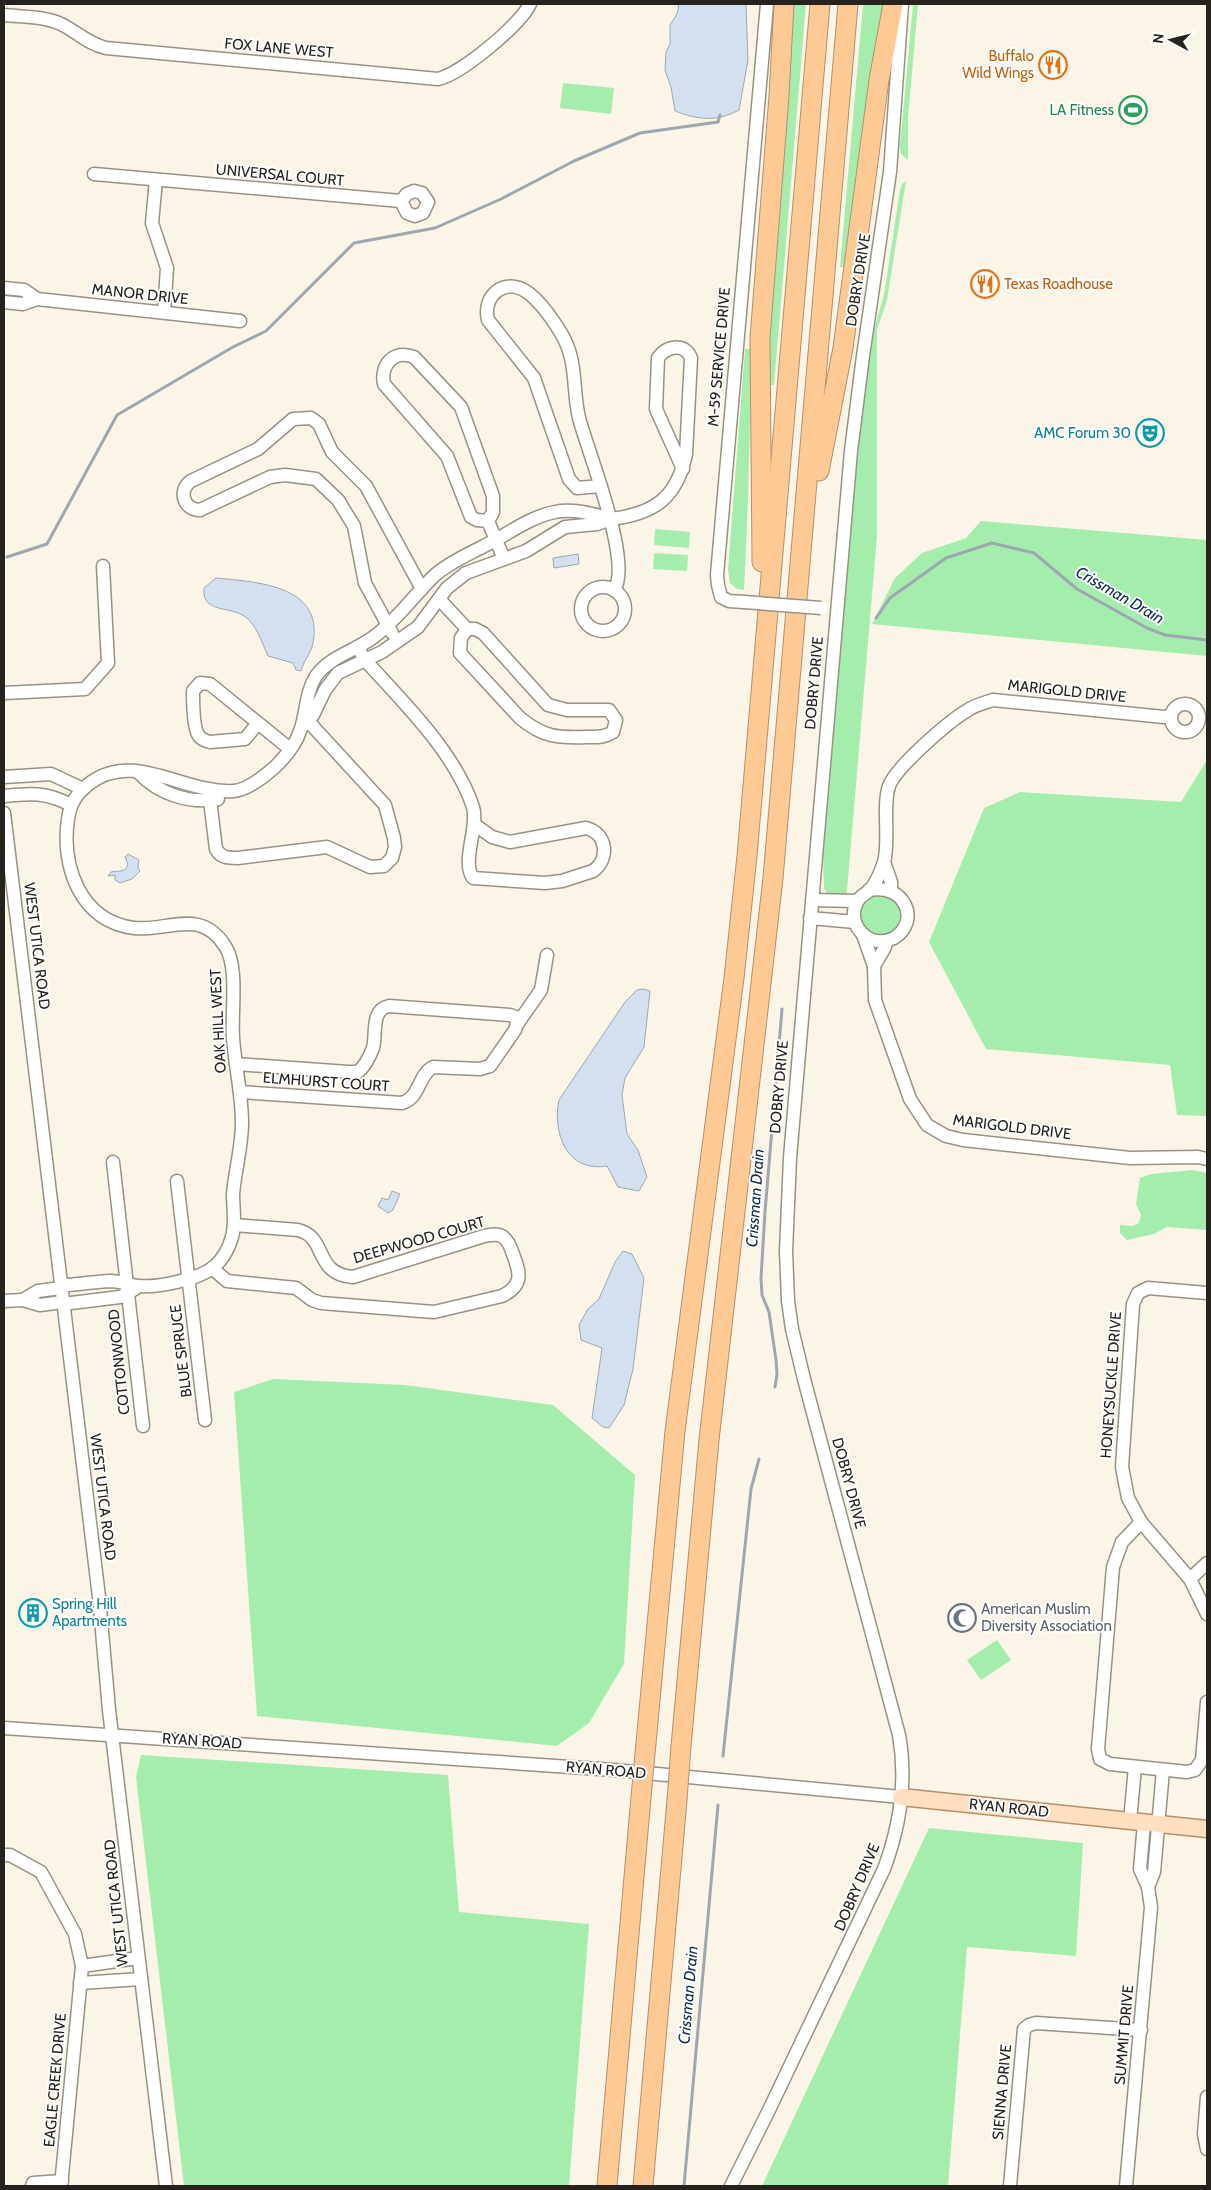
<svg xmlns="http://www.w3.org/2000/svg" width="1211" height="2190" viewBox="0 0 1211 2190" font-family="Cabin,sans-serif">
	<rect width="100%" height="100%" fill="#fbf5e7"/>
	<g fill="#a5edad">
		<path d="M793 4H806L774 385H768C769 258 789 131 793 4Z"/>
		<path d="M863 4H883L845 267H840Z"/>
		<path d="M913 4H918L908 118V160L901 154 900 146Z"/>
		<path d="M563 83 614 88 611 114 560 108Z"/>
		<path d="M906 181 887 300 877 330V536L847 891 846 896H829L824 889 823 856 858 442 872 336 884 295 900 190 902 184Z"/>
		<path d="M745 349H750C751 429 748 510 744 590L737 589 730 583 728 570Z"/>
		<path d="M981 521 1207 540V656L872 624 895 578 922 553 966 538Z"/>
		<path d="M655 529 690 532 689 548 654 545Z"/>
		<path d="M654 553 688 555 687 571 653 569Z"/>
		<path d="M1207 760V1116L1177 1115 1170 1065 986 1049 929 942 984 808 1020 792 1181 802Z"/>
		<circle cx="880" cy="915" r="20"/>
		<path d="M1193 1170 1207 1173V1230L1167 1227 1154 1234 1127 1240 1120 1233V1225L1132 1226 1139 1223 1141 1215 1136 1204 1140 1178 1151 1174Z"/>
		<path d="M273 1379 405 1385 553 1405 635 1475 624 1664 589 1723 557 1746 257 1716 234 1392Z"/>
		<path d="M997 1640 1011 1660 981 1680 967 1660Z"/>
		<path d="M141 1755 448 1775 459 1912 589 1924 569 2186H184L136 1777Z"/>
		<path d="M929 1828 1083 1843 1076 1956 967 1947 948 2186H762Z"/>
	</g>
	<g fill="#d2e0ef" stroke="#9ea7b0">
		<path d="M679 4H746L748 60 739 110C717 122 698 120 675 111L671 87 665 70 666 52 670 44V25L677 14Z"/>
		<path d="M578 554 579 564 554 568 553 558Z"/>
		<path d="M216 578C257 582 324 585 313 643 311 654 303 661 301 671L296 670 293 663 268 656C262 643 256 623 244 616 229 606 201 613 204 588Z"/>
		<path d="M128 854 139 860 138 868 140 871 132 879 120 883 115 880V875L108 876 111 872C118 870 125 874 128 864L125 857Z"/>
		<path d="M644 989 650 991 644 1047 625 1078 622 1095 627 1134 638 1150 647 1177 639 1191 618 1187 607 1166C567 1173 552 1133 559 1100L625 1002 637 990Z"/>
		<path d="M392 1191 400 1194 393 1210 388 1213 378 1206 382 1198 388 1200Z"/>
		<path d="M623 1251 632 1254 644 1278 633 1369 624 1405 609 1428 603 1427 592 1418 602 1348 581 1340 579 1325 588 1309 599 1299 615 1262Z"/>
	</g>
	<g fill="none" stroke-linecap="round" stroke-linejoin="round">
		<g stroke="#9ea7b0" stroke-width="3">
			<path d="M7 557 47 544 117 415 233 347 266 331 354 243 435 228 501 199 574 161 640 133 718 122 720 115"/>
			<path d="M876 618 890 598 946 558 992 543 1034 553 1077 589 1147 628 1165 635 1207 640"/>
			<path d="M775 1387 777 1374 776 1360 769 1312 762 1295 761 1278 765 1212 782 1009"/>
			<path d="M723 1756 751 1489 759 1459"/>
			<path d="M684 2186 718 1805"/>
		</g>
		<defs>
			<g id="minor">
				<path d="M4 15C23 17 43 16 61 24 77 32 88 44 106 48L438 79C461 74 520 25 530 4"/>
				<path d="M94 174 401 201"/>
				<path d="M156 180 152 223 167 268 164 312"/>
				<path d="M414 191 422 193 428 202 423 213 415 216 407 213 401 201 407 194Z"/>
				<path d="M4 288 24 290 37 299 23 304 4 302"/>
				<path d="M37 299 240 321"/>
				<path d="M601 486 577 488 569 479 534 378 488 320C482 295 505 277 527 292 540 301 553 320 561 333 578 361 572 388 579 418 588 452 633 563 614 590"/>
				<path d="M611 519C654 514 677 498 686 454L691 358C685 342 666 346 658 358L656 409 683 469"/>
				<path d="M488 521 477 520 471 517 447 456 384 384C380 365 394 349 414 357L461 407 493 496V512L488 521 504 559"/>
				<circle cx="603" cy="609" r="22"/>
				<path d="M440 600 467 629H475L483 633 548 705 567 710H609L616 720 613 732C604 738 596 737 586 737 557 738 543 737 520 718L460 653 461 638 467 629"/>
				<path d="M744 602 729 601 721 597 718 585 717 575 767 4"/>
				<path d="M392 633 365 583 354 526 338 500 316 479 285 475 270 477 200 510C183 510 178 490 191 481L258 449 293 419 311 418 319 424 332 452 366 486 422 589"/>
				<path d="M361 653 365 660C402 701 455 752 473 807 479 827 461 861 473 878L545 883 562 881 593 871C610 859 607 833 586 828L510 842 492 837 474 824"/>
				<path d="M4 693 85 689 108 663 103 566"/>
				<circle cx="1185" cy="718" r="14"/>
				<path d="M258 723 245 739 210 742C206 741 201 739 199 736 193 729 193 700 193 691L200 683 210 684 290 749"/>
				<path d="M139 773C159 794 189 804 218 799"/>
				<path d="M4 777 51 774 83 789"/>
				<path d="M4 796C31 793 46 792 71 805"/>
				<path d="M210 800 216 849C221 858 228 858 238 858L327 847 370 867 384 866 392 858 395 847 394 838 385 805 308 721"/>
				<path d="M4 813 99 1597 109 1710 166 2186"/>
				<path d="M884 862 891 882V890"/>
				<path d="M869 890C905 883 921 921 894 938 888 941 879 942 872 940 856 933 848 915 859 899 862 895 867 893 870 890 876 883 881 871 884 862 890 841 882 807 889 786 896 767 949 721 968 710 975 705 984 703 993 700L1164 717 1171 716"/>
				<path d="M812 900 857 901"/>
				<path d="M810 918 855 922"/>
				<path d="M863 935 874 966 875 1000 910 1099 927 1125 946 1136 963 1140 1130 1158 1198 1157 1207 1159"/>
				<path d="M874 966 884 949 887 941"/>
				<path d="M518 1023 541 990 547 955"/>
				<path d="M236 1064 348 1072H358C365 1066 370 1056 373 1048 377 1034 370 1010 389 1006L510 1015 516 1017 518 1020 515 1030 490 1066 480 1069 433 1067C418 1075 420 1098 402 1103L240 1092"/>
				<path d="M113 1162 143 1426"/>
				<path d="M177 1181 205 1420"/>
				<path d="M212 1268 227 1281 296 1288 312 1300 321 1303 434 1312 502 1296C524 1285 520 1273 513 1254 511 1248 508 1240 503 1237 498 1233 490 1235 484 1236L353 1277C313 1274 328 1237 298 1230L234 1225"/>
				<path d="M60 1286C77 1284 94 1282 110 1281 121 1281 129 1285 138 1286 158 1288 199 1279 214 1267 223 1259 229 1248 232 1237 236 1223 233 1208 233 1194 235 1170 242 1147 242 1123 242 1094 235 1066 233 1038 231 1013 239 967 225 946 200 907 167 932 134 928 80 921 61 866 68 819 70 803 77 793 90 783 134 750 184 794 234 791 248 790 266 775 276 766 286 756 296 744 300 731 307 713 305 693 316 676 330 656 356 651 375 636 398 619 414 595 435 575 450 562 467 555 484 546 507 535 529 517 555 512 573 508 593 514 611 519L597 524 565 527 526 551 466 573 447 588 418 627 382 652 338 673 325 690 313 715 301 728"/>
				<path d="M61 1288 38 1291 23 1300 40 1305 62 1302"/>
				<path d="M1207 1293 1148 1288 1138 1293 1133 1304 1122 1467 1128 1498 1141 1522 1122 1542 1113 1567 1098 1749 1100 1759 1110 1764 1187 1772 1195 1770 1202 1760 1207 1702"/>
				<path d="M4 1301 23 1300"/>
				<path d="M63 1304 120 1297 135 1289"/>
				<path d="M1141 1522 1190 1579"/>
				<path d="M1207 1563 1190 1579 1207 1614"/>
				<path d="M4 1728 614 1770 901 1797"/>
				<path d="M1130 1821 1135 1767"/>
				<path d="M4 1855H10L41 1872 75 1934 82 1966 61 2186"/>
				<path d="M1148 1887 1154 1872 1163 1770"/>
				<path d="M82 1966 138 1958"/>
				<path d="M80 1983 141 1979"/>
				<path d="M1207 2097 1204 2134 1207 2149"/>
				<path d="M32 2186 33 2183 62 2181"/>
				<path d="M731 2186 769 2110 884 1869C900 1826 907 1780 899 1735L804 1379 792 1329 788 1301 786 1251 790 1158 851 451 863 356 890 172 902 4"/>
				<path d="M1010 2186 1024 2029 1029 2025 1036 2023 1141 2030"/>
				<path d="M1126 2186 1151 1907 1148 1887 1140 1869 1144 1823"/>
			</g>
			<path id="major" d="M901 1797 1207 1829"/>
			<g id="highway">
				<path d="M819 471 843 348 879 80 893 4"/>
				<path d="M762 562 760 338 779 96 784 4"/>
				<path d="M646 1743 675 1431 734 978 747 856 820 4"/>
				<path d="M681 1746 709 1440 773 878 848 4"/>
				<path d="M607 2186 641 1797"/>
				<path d="M643 2186 677 1800"/>
			</g>
		</defs>
		<use href="#minor" stroke="#979285" stroke-width="15"/>
		<use href="#major" stroke="#b2906c" stroke-width="19"/>
		<use href="#highway" stroke="#b2906c" stroke-width="21"/>
		<use href="#minor" stroke="#fff" stroke-width="12"/>
		<use href="#major" stroke="#fedfc0" stroke-width="16"/>
		<use href="#highway" stroke="#fdca96" stroke-width="19"/>
		<defs>
			<path id="minor-bridge" d="M744 602 821 608"/>
			<g id="highway-bridge">
				<path d="M641 1797 646 1743"/>
				<path d="M677 1800 681 1746"/>
			</g>
		</defs>
		<use href="#minor-bridge" stroke="#979285" stroke-width="15" stroke-linecap="butt"/>
		<use href="#highway-bridge" stroke="#b2906c" stroke-width="21" stroke-linecap="butt"/>
		<use href="#minor-bridge" stroke="#fff" stroke-width="12"/>
		<use href="#highway-bridge" stroke="#fdca96" stroke-width="19"/>
	</g>
	<defs>
		<symbol id="restaurant-ring" viewBox="-11 -11 22 22"><circle r="9.5" fill="#fff" stroke="#e8710a" stroke-width="1.5"/><path d="M-5-6h1v4h1v-4h1v4h1v-4h1v5L-1.5 .5V6h-2V.5L-5-1ZM5-6V6H3V1.5H1.5Q1.5-4 5-6Z" fill="#e8710a"/></symbol>
		<symbol id="stadium-ring" viewBox="-11 -11 22 22"><circle r="9.5" fill="#fff" stroke="#2e9e5b" stroke-width="1.5"/><path d="M0-5a6.5 5 0 1 0 0 10a6.5 5 0 1 0 0-10ZM-3.5-1.8h7v3.6h-7Z" fill="#2e9e5b"/></symbol>
		<symbol id="theatre-ring" viewBox="-11 -11 22 22"><circle r="9.5" fill="#fff" stroke="#0f9aa8" stroke-width="1.5"/><path d="M-5-5.5Q0-4 5-5.5V0Q5 5 0 6Q-5 5-5 0ZM-3.3-2.5H-1v1.5H-3.3ZM1-2.5H3.3v1.5H1ZM-2.8 1Q0 5.5 2.8 1Z" fill="#0f9aa8"/></symbol>
		<symbol id="building-ring" viewBox="-11 -11 22 22"><circle r="9.5" fill="#fff" stroke="#0f9aa8" stroke-width="1.5"/><path d="M-4-6H4V6H1V3H-1V6H-4ZM-2.5-4.3h1.7v1.8h-1.7ZM.8-4.3h1.7v1.8H.8ZM-2.5-1h1.7V.8h-1.7ZM.8-1h1.7V.8H.8Z" fill="#0f9aa8"/></symbol>
		<symbol id="mosque-ring" viewBox="-11 -11 22 22"><circle r="9.5" fill="#fff" stroke="#6b7280" stroke-width="1.5"/><path d="M3.5-4.9A6 6 0 1 0 3.5 4.9A5 5 0 1 1 3.5-4.9Z" fill="#6b7280"/></symbol>
	</defs>
	<g fill-rule="evenodd">
		<use href="#restaurant-ring" x="1037" y="49" width="32" height="32"/>
		<use href="#stadium-ring" x="1117" y="94" width="32" height="32"/>
		<use href="#restaurant-ring" x="969" y="268" width="32" height="32"/>
		<use href="#theatre-ring" x="1134" y="417" width="32" height="32"/>
		<use href="#building-ring" x="17" y="1597" width="32" height="32"/>
		<use href="#mosque-ring" x="946" y="1602" width="32" height="32"/>
	</g>
	<g text-anchor="middle" dominant-baseline="central" stroke-width="4" stroke-linejoin="round" paint-order="stroke">
		<g font-size="15" fill="#26231e" stroke="#fff">
			<text transform="translate(279 48) rotate(5)">FOX LANE WEST</text>
			<text transform="translate(280 175) rotate(5)">UNIVERSAL COURT</text>
			<text transform="translate(858 280) rotate(-81)">DOBRY DRIVE</text>
			<text transform="translate(140 294) rotate(6)">MANOR DRIVE</text>
			<text transform="translate(719 357) rotate(-85)">M-59 SERVICE DRIVE</text>
			<text transform="translate(814 683) rotate(-85)">DOBRY DRIVE</text>
			<text transform="translate(1067 691) rotate(6)">MARIGOLD DRIVE</text>
			<text transform="translate(37 946) rotate(83)">WEST UTICA ROAD</text>
			<text transform="translate(218 1021) rotate(-93)">OAK HILL WEST</text>
			<text transform="translate(326 1082) rotate(4)">ELMHURST COURT</text>
			<text transform="translate(779 1087) rotate(-85)">DOBRY DRIVE</text>
			<text transform="translate(1012 1127) rotate(7)">MARIGOLD DRIVE</text>
			<text transform="translate(419 1240) rotate(-16)">DEEPWOOD COURT</text>
			<text transform="translate(181 1351) rotate(-97)">BLUE SPRUCE</text>
			<text transform="translate(119 1362) rotate(-96)">COTTONWOOD</text>
			<text transform="translate(1111 1385) rotate(-86)">HONEYSUCKLE DRIVE</text>
			<text transform="translate(849 1483) rotate(75)">DOBRY DRIVE</text>
			<text transform="translate(103 1497) rotate(83)">WEST UTICA ROAD</text>
			<text transform="translate(202 1741) rotate(4)">RYAN ROAD</text>
			<text transform="translate(606 1770) rotate(5)">RYAN ROAD</text>
			<text transform="translate(1009 1808) rotate(6)">RYAN ROAD</text>
			<text transform="translate(857 1887) rotate(-67)">DOBRY DRIVE</text>
			<text transform="translate(116 1903) rotate(-96)">WEST UTICA ROAD</text>
			<text transform="translate(1124 2035) rotate(-85)">SUMMIT DRIVE</text>
			<text transform="translate(55 2080) rotate(-85)">EAGLE CREEK DRIVE</text>
			<text transform="translate(1002 2092) rotate(-85)">SIENNA DRIVE</text>
		</g>
		<g font-size="15" fill="#c56008" stroke="#fff" text-anchor="end">
			<text x="1034" y="56">Buffalo<tspan x="1034" dy="17">Wild Wings</tspan></text>
			<text x="1004" y="284" text-anchor="start">Texas Roadhouse</text>
		</g>
		<g font-size="15" fill="#27864d" stroke="#fff" text-anchor="end">
			<text x="1114" y="110">LA Fitness</text>
		</g>
		<g font-size="15" fill="#0d838f" stroke="#fff" text-anchor="end">
			<text x="1131" y="433">AMC Forum 30</text>
			<text x="52" y="1604" text-anchor="start">Spring Hill<tspan x="52" dy="17">Apartments</tspan></text>
		</g>
		<g font-size="15" fill="#5b616d" stroke="#fff" text-anchor="start">
			<text x="981" y="1609">American Muslim<tspan x="981" dy="17">Diversity Association</tspan></text>
		</g>
		<g font-size="16" font-style="italic" fill="#0e2c49" stroke="#fff">
			<text transform="translate(1120 595) rotate(30)">Crissman Drain</text>
			<text transform="translate(755 1198) rotate(-86)">Crissman Drain</text>
			<text transform="translate(688 1995) rotate(-85)">Crissman Drain</text>
		</g>
	</g>
	<rect width="1211" height="2190" fill="none" stroke="#26231e" stroke-width="10"/>
	<g transform="translate(1171 40) rotate(277)" stroke="#ffffff" stroke-width="4" paint-order="stroke">
	<path d="M0-4L9 19L0 12L-9 19Z" fill="#26231e"/>
	<text y="-8" font-size="14" font-weight="bold" text-anchor="middle" fill="#26231e">N</text>
	</g>
</svg>
